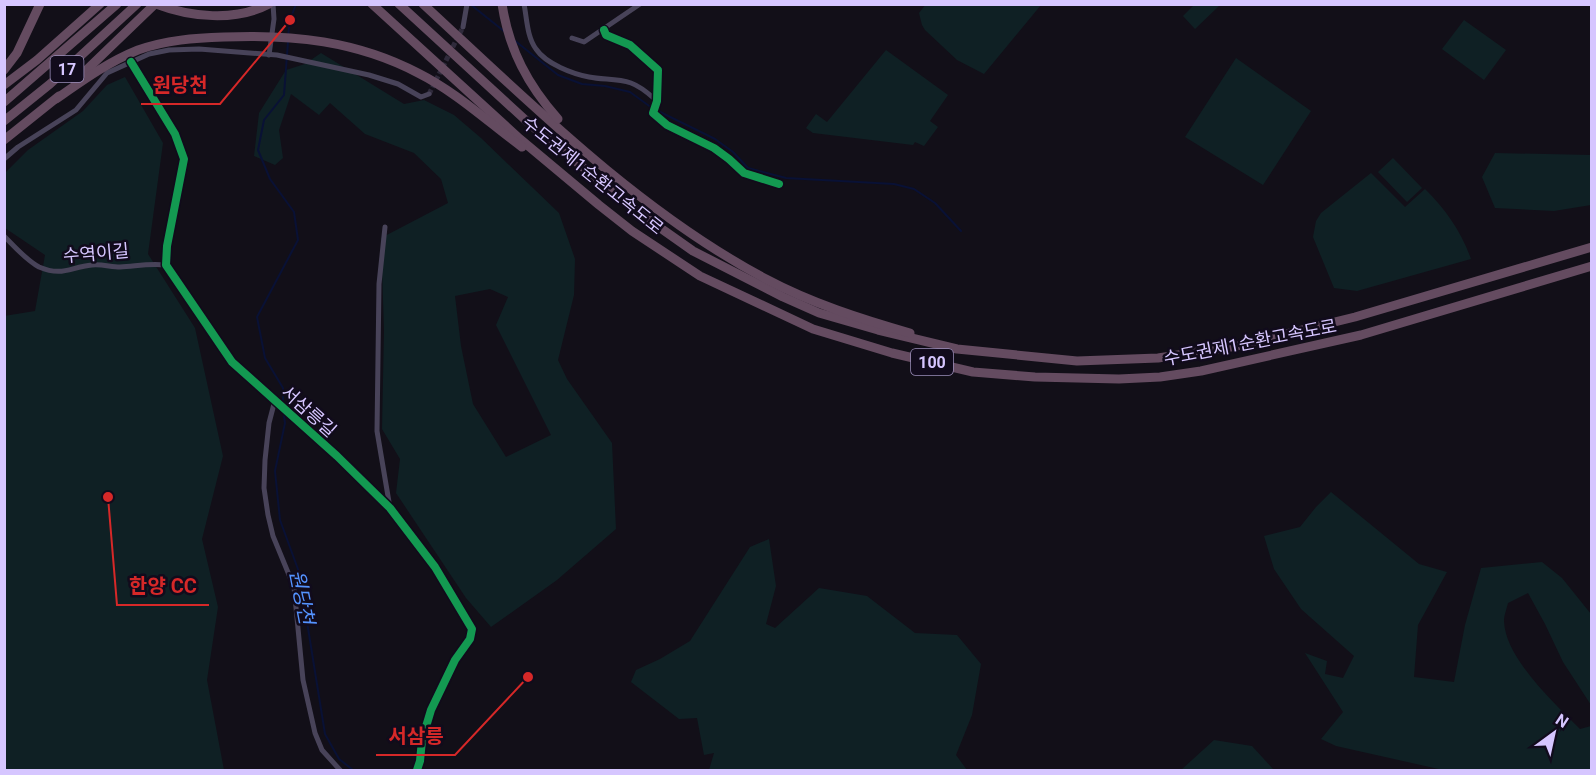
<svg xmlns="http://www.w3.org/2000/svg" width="1596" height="775" viewBox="0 0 1596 775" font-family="Roboto,'Noto Sans KR',sans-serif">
	<rect width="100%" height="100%" fill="#120f18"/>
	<g fill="#0f2024" fill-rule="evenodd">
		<path d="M926 4H1041V5L984 74 957 60 925 30 922 25 919 13Z"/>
		<path d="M1194 5 1219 4 1220 5 1195 29 1183 16Z"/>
		<path d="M1464 20 1506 50 1484 80 1442 49Z"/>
		<path d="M886 50 948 95 930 121 938 127 924 146 915 142 913 145 813 133 806 128 816 114 827 122Z"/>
		<path d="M321 53 404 104 424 100 454 115 481 138 559 213 575 259 574 295 558 360 567 379 612 443 616 529 557 580 491 627 466 598 396 493 400 459 382 429 384 330 381 238 448 203 441 179 414 153 365 134 330 103 319 115 291 94 279 130 283 158 275 165 254 156 259 113 286 70 305 64ZM490 289 508 297 496 325 551 435 506 457 473 404 461 346 455 296Z"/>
		<path d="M1236 58 1311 111 1263 185 1185 137Z"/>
		<path d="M125 77 163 143 148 254 195 328 223 456 202 539 218 607 207 680 224 770H5L4 316 35 311 45 255 5 228V173L28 150 83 111 107 85Z"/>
		<path d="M1495 153 1591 155V205L1554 211 1495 208 1482 177Z"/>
		<path d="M1393 158 1422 188 1407 202 1378 172Z"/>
		<path d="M1371 173 1405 207 1425 189C1446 210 1461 231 1471 259L1357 291 1334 288 1313 237 1316 221 1321 213Z"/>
		<path d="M1331 492 1419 564 1447 572 1418 625 1414 677 1454 682 1465 625 1481 568 1542 562 1562 578 1591 614V705L1563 662 1545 624 1528 593 1508 603C1507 608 1504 615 1504 621 1505 658 1555 704 1580 729L1591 726V770H1443L1336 746 1321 739 1343 712 1305 653 1327 661 1325 674 1343 678 1354 656 1301 609 1274 569 1264 536 1300 527 1316 507Z"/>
		<path d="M769 539 776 586 766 624 775 628 819 588 867 596 915 633 957 635 981 664 972 715 956 755 967 770H709L714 753 704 755 697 718 679 719 631 682 636 670 660 659 690 641 750 547Z"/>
		<path d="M1214 740 1252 746 1274 770H1181Z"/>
	</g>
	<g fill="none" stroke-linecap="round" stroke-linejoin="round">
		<g stroke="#091135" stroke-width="2">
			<path d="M470 4 505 32"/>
			<path d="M288 36 290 20 296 4"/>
			<path d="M514 40 558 75 582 84 605 86 630 92 652 108 715 139 733 152 748 168 786 178 894 184 914 189 935 203 961 231"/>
			<path d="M283 400V388L265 358 257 317 298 240 294 212 270 179 258 150 264 120 284 95 288 42"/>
			<path d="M284 416 285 423 275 471 280 520 299 572 325 734 339 759 353 770"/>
		</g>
		<path stroke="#2f2a3b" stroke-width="5" stroke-dasharray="5 2.5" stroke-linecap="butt" d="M429 94 463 27"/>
		<g stroke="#484359" stroke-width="5">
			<path d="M524 4C527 19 527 37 536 49 546 64 573 74 589 77 603 80 617 78 631 83 642 87 649 94 657 101"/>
			<path d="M463 27 467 4"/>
			<path d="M604 30 606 35 630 45 658 70 657 101 653 113 667 125 714 148 729 159 744 173 779 184"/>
			<path d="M572 38 584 42 640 4"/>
			<path d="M269 55 274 19 273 4"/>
			<path d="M4 159 18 147 76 110 107 73 149 54 169 50 199 49 277 55 369 75 398 84 421 97 429 94"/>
			<path d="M385 227 379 284 377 431 390 508"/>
			<path d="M4 236C15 247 26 260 39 267 63 277 70 267 92 265 102 264 111 267 120 267 137 266 149 263 166 265"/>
			<path d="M275 400 269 423 265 460 264 488 268 515 273 536 294 587 303 680 315 733 322 750 340 770"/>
		</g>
		<path stroke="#484359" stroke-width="7" d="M131 62 175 134 184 159 167 246 166 265 232 362 337 456 390 508 435 567 472 629 470 639 455 660 431 710 422 740 420 761 417 770"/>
		<g stroke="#644b60" stroke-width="9">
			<path d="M156 4C190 17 235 22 269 4"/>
			<path d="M372 4 520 139 599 205 632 231 700 276 813 329 892 353 973 372 1035 377 1119 379 1160 377 1201 371 1361 335 1592 266"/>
			<path d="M399 4 532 126 642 215 693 251 783 297 819 313 878 330 957 349 1077 361 1158 358 1237 346 1355 317 1592 247"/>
			<path d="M423 4C529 102 638 211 766 279 811 303 861 319 910 333"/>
			<path d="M502 4C509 50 528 85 558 119"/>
			<path d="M4 70 17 53 40 4"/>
			<path d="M75 81 155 4"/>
			<path d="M4 85 37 60 100 4"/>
			<path d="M56 99C82 81 108 62 138 50 166 40 195 38 224 37 292 34 357 41 418 73 456 92 488 122 522 147"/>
			<path d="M4 102 117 4"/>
			<path d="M4 121 50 84 137 4"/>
			<path d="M4 140 59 96"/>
		</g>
		<defs>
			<g id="cycleway">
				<path d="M604 30 606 35 630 45 658 70 657 101 653 113 667 125 714 148 729 159 744 173 779 184"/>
				<path d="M131 62 175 134 184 159 167 246 166 265 232 362 337 456 390 508 435 567 472 629 470 639 455 660 431 710 422 740 420 761 417 770"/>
			</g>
		</defs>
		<use href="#cycleway" stroke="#110b1c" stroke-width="11"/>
		<use href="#cycleway" stroke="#139951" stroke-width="8"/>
	</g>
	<g text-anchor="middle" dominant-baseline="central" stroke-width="5" stroke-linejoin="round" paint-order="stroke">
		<g fill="#110b1c" stroke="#9b8ebb" stroke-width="1.5">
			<rect x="50.5" y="56" width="33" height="26" rx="4.5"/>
			<rect x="911" y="349" width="42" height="26" rx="4.5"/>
		</g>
		<g font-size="16" font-weight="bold" fill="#d6c6ff">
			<text x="67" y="69">17</text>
			<text x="932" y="362">100</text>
		</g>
		<g font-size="18" fill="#d6c6ff" stroke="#110b1c">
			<text transform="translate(593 175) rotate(39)">수도권제1순환고속도로</text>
			<text transform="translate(96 253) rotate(-5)">수역이길</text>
			<text transform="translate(1250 342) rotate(-11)">수도권제1순환고속도로</text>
			<text transform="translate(309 411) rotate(42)">서삼릉길</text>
		</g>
		<g font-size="20" font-style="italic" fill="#5493ff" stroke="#110b1c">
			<text transform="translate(302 597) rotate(79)">원당천</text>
		</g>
	</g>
	<path fill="none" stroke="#d62828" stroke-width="2" d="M290 20L220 104H141M108 497L117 605H209M528 677L455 755H376"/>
	<g fill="#d62828" stroke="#110b1c" stroke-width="2">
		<circle cx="290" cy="20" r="6"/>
		<circle cx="108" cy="497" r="6"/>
		<circle cx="528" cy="677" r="6"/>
	</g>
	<g font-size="20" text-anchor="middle" font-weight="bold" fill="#d62828" stroke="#110b1c" stroke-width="5" stroke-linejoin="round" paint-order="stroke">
		<text x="180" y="92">원당천</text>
		<text x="163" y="593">한양 CC</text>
		<text x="416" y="743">서삼릉</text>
	</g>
	<rect width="1596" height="775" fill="none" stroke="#d6c6ff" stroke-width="12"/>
	<g transform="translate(1554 733) rotate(33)" stroke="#110b1c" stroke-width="4.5" paint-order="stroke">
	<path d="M0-4.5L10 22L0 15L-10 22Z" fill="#d6c6ff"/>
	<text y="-9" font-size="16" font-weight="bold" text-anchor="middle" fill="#d6c6ff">N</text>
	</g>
</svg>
